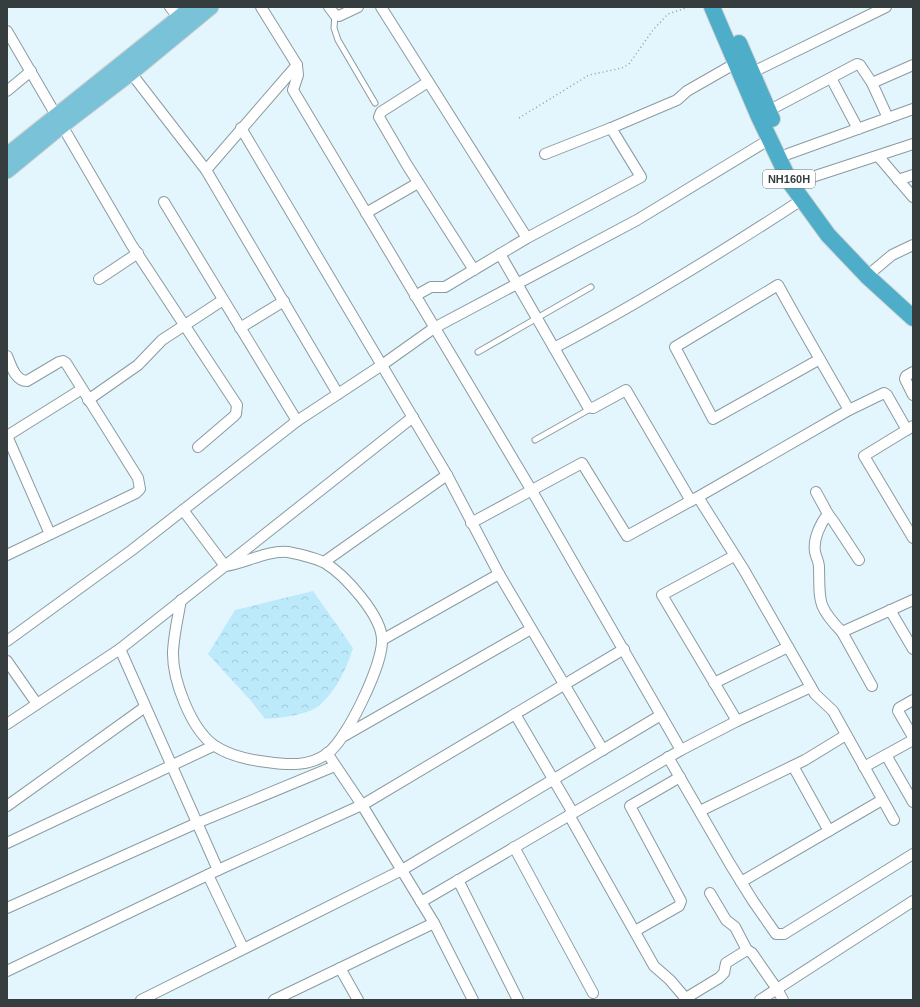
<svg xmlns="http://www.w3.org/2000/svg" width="920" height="1007" viewBox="0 0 920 1007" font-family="Arial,sans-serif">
	<defs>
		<pattern id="forest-crowns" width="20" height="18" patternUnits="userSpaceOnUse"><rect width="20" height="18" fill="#bceafb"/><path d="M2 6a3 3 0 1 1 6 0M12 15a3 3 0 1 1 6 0" fill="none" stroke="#a2cad8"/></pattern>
	</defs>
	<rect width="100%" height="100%" fill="#e4f6fd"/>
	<path fill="url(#forest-crowns)" d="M313 591 353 648C347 668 337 689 321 704 310 715 280 718 265 719L251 701 208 654 235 610Z"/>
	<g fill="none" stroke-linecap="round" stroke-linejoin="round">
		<defs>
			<g id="service">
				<path d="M335 15 334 28 338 40 375 103"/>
				<path d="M478 352 591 287"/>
				<path d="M535 440 590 409"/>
			</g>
			<g id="minor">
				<path d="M170 7 179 18"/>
				<path d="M261 7 297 65 298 75 293 90 532 491 681 750 421 902"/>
				<path d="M329 7 335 15 339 16 358 7"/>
				<path d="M381 7 527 238"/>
				<path d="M7 31 131 244 237 405 236 414 233 417 198 447"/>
				<path d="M297 65 206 170 338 394"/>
				<path d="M131 73 206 170"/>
				<path d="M747 75 886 7"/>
				<path d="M831 78 858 129"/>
				<path d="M428 82 381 112 379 117 407 165 474 270"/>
				<path d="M872 83 888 118"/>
				<path d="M7 91 31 71"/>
				<path d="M768 111 857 64 860 65 872 83 913 65"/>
				<path d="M241 128 447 475 499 574 603 750"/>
				<path d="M545 154 611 128"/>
				<path d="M788 154 913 109"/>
				<path d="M878 156 913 197"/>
				<path d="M898 180 913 175"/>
				<path d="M800 181 913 144"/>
				<path d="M164 202 297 421"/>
				<path d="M366 213 418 183"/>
				<path d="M500 254 588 407 593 408 626 390 691 501"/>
				<path d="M867 276 892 255 913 245"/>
				<path d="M99 279 138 253"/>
				<path d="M415 296 431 287H445L527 238 641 177 611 128 677 100 687 91 736 63"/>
				<path d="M240 328 284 301"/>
				<path d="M554 348C640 303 722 252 803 199"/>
				<path d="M7 356C11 365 15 381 27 381L59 362 63 361 66 363 138 478 140 489 136 493 7 555"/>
				<path d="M820 359 713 419 675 347 778 285C801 327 825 368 849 410L698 497 744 570 815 694 833 711 894 820"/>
				<path d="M913 372 906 376 905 379 913 395"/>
				<path d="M88 400 138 365 162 340 223 300"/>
				<path d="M849 410 884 393 887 395 907 430"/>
				<path d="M913 426 864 456 913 538"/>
				<path d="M7 436 50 534"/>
				<path d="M7 436 82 389"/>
				<path d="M816 492 828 514C820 524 813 539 815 552 816 557 819 562 819 567 820 601 816 605 842 632"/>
				<path d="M828 514 834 522 859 560"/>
				<path d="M471 523 582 463 627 536 696 498"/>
				<path d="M734 556 662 595 737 721 811 687"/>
				<path d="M324 562 447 475"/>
				<path d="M181 600C178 617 174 634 173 651 172 679 191 730 215 746 230 756 249 760 267 762 288 765 309 767 328 753 347 739 383 664 382 640 382 616 345 575 325 563 316 558 298 554 288 552 267 550 246 563 225 566L183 510"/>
				<path d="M890 610 913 649"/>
				<path d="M382 640 499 574"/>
				<path d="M7 641 132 550 297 421 382 365 434 328 637 220 770 139"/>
				<path d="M120 649 413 417"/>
				<path d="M7 661 37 704"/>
				<path d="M714 683 788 647"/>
				<path d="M872 686 842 632 913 600"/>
				<path d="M913 700 899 708 898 711 913 737"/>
				<path d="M515 714 573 813"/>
				<path d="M7 724 120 649 218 870"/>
				<path d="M344 736 531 629"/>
				<path d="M681 750 737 721"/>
				<path d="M886 755 913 802"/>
				<path d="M668 757 730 864 753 901 776 934H784L913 854"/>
				<path d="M793 766 829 831"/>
				<path d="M864 767 913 740"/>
				<path d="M7 806 145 707"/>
				<path d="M700 811 805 760 846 735"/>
				<path d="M569 815 654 966 670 980 687 1000"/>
				<path d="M7 843 213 746"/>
				<path d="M514 847 593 993"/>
				<path d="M208 875 243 948"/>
				<path d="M458 880 518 1000"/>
				<path d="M741 882 882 800"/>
				<path d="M710 893 726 920 735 927 747 950"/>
				<path d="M7 908 197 823 335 766"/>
				<path d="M434 923 473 1000"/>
				<path d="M635 931 679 906 681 901 630 806 680 777"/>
				<path d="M340 968 358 1000"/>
				<path d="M7 971 218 870 364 804 624 649"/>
				<path d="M686 998 719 978 724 973 726 963 747 950 752 953 777 989 783 1000"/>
				<path d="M141 1000 402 870 661 715"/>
				<path d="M274 1000 434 923 362 805 327 753"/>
				<path d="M760 1000 913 901"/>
			</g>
			<g id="primary">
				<path d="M7 155 192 7"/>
				<path d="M7 171 63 125 131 73 211 7"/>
			</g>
			<g id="trunk">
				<path d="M712 7 759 117 791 184 828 235 867 276 913 318"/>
				<path d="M739 43 772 119"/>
			</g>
		</defs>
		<use href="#service" stroke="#8a9ba1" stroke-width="7"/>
		<use href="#minor" stroke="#8a9ba1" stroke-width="12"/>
		<use href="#primary" stroke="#d3d4d5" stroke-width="17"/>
		<use href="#trunk" stroke="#d3d4d5" stroke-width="18"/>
		<path stroke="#919da2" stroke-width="1.5" stroke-dasharray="1 3" stroke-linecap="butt" d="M519 118 589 75 622 68 629 64 653 30 668 14 689 7"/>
		<use href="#service" stroke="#fff" stroke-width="5"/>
		<use href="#minor" stroke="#fff" stroke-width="10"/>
		<use href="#primary" stroke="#7ac2d7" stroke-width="15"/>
		<use href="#trunk" stroke="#4eaeca" stroke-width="16"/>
	</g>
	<g text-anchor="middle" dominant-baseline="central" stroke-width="4" stroke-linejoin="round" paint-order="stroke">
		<rect fill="#fff" stroke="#727779" stroke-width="1" x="763" y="170" width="52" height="18" rx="3"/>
		<g font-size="11" font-weight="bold" fill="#363d3f">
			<text x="789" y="179">NH160H</text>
		</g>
	</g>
	<rect width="920" height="1007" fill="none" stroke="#363d3f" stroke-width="16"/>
</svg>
